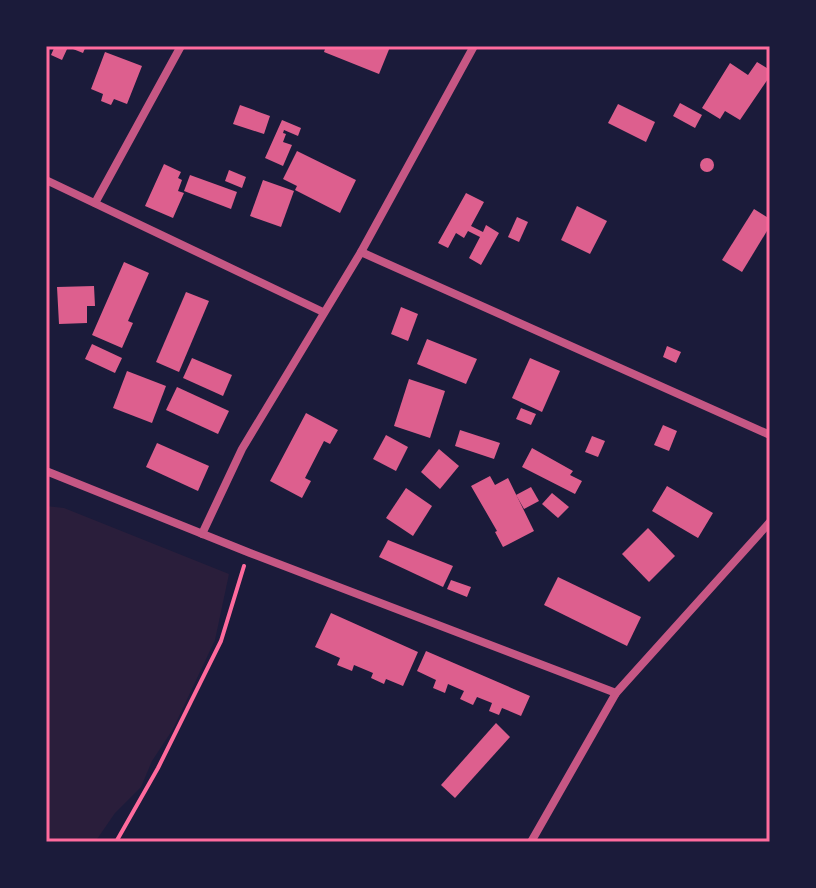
<svg xmlns="http://www.w3.org/2000/svg" width="816" height="888" viewBox="0 0 816 888" font-family="'DejaVu Sans',sans-serif">
	<rect width="100%" height="100%" fill="#1b1b3a"/>
	<path fill="#2a1e3b" d="M46 506 64 508 229 574 215 640 173 729 152 761 141 787 115 813 95 842H46Z"/>
	<g fill="#dd5f8e">
		<path d="M55 46H86L83 53 68 47 62 60 51 55Z"/>
		<path d="M326 46H387L390 47 379 74 324 52Z"/>
		<path d="M105 52 142 66 127 104 114 99 111 105 101 101 103 94 91 89Z"/>
		<path d="M757 62 770 70V76L740 120 725 111 720 119 702 108 730 63 748 75Z"/>
		<path d="M680 103 702 115 695 128 673 116Z"/>
		<path d="M618 104 655 122 646 142 608 123Z"/>
		<path d="M240 105 270 116 264 134 233 124Z"/>
		<path d="M282 120 301 128 298 136 284 130 283 133 286 134 283 142 292 145 283 166 265 158Z"/>
		<path d="M297 151 356 180 340 213 295 190 297 186 283 179Z"/>
		<circle cx="707" cy="165" r="7"/>
		<path d="M164 164 181 172 178 178 182 180 178 191 184 193 173 218 145 206Z"/>
		<path d="M229 170 246 177 242 188 225 181Z"/>
		<path d="M190 175 237 192 231 209 184 191Z"/>
		<path d="M263 180 294 191 281 227 250 216Z"/>
		<path d="M466 193 484 202 471 226 483 232 486 225 499 233 481 265 469 258 480 237 468 231 464 238 456 233 448 248 438 243Z"/>
		<path d="M577 206 607 221 590 254 561 240Z"/>
		<path d="M754 209 770 219V226L742 272 722 260Z"/>
		<path d="M517 217 528 222 519 242 508 237Z"/>
		<path d="M124 262 149 273 128 321 133 323 122 348 92 335Z"/>
		<path d="M94 286 95 306H87V323L59 324 57 287Z"/>
		<path d="M186 292 209 301 179 372 156 362Z"/>
		<path d="M401 307 418 314 408 341 391 334Z"/>
		<path d="M427 339 477 359 466 384 417 364Z"/>
		<path d="M92 344 122 358 115 373 85 359Z"/>
		<path d="M667 346 681 352 676 363 663 357Z"/>
		<path d="M192 358 232 375 223 396 183 378Z"/>
		<path d="M530 358 560 371 542 412 512 398Z"/>
		<path d="M127 371 166 386 152 423 113 408Z"/>
		<path d="M409 379 445 391 430 438 394 426Z"/>
		<path d="M177 387 229 411 218 434 166 410Z"/>
		<path d="M521 408 536 414 531 425 516 419Z"/>
		<path d="M306 413 338 430 330 444 324 441 305 478 311 481 302 498 270 481Z"/>
		<path d="M663 425 677 431 669 451 654 445Z"/>
		<path d="M460 430 500 443 494 459 455 446Z"/>
		<path d="M386 435 408 447 396 471 373 459Z"/>
		<path d="M592 436 605 441 598 457 585 452Z"/>
		<path d="M157 443 209 466 198 491 146 467Z"/>
		<path d="M532 448 573 471 570 475 582 481 575 494 522 467Z"/>
		<path d="M439 449 459 466 440 489 421 472Z"/>
		<path d="M490 476 495 485 508 478 534 531 503 547 495 532 497 531 471 486Z"/>
		<path d="M667 486 713 513 698 538 652 511Z"/>
		<path d="M531 487 539 501 524 509 516 495Z"/>
		<path d="M406 488 432 506 413 536 386 518Z"/>
		<path d="M552 493 569 507 558 518 542 504Z"/>
		<path d="M648 528 675 556 649 582 622 554Z"/>
		<path d="M388 540 453 566 443 587 379 557Z"/>
		<path d="M558 577 641 617 627 646 544 605Z"/>
		<path d="M451 580 471 587 467 597 447 589Z"/>
		<path d="M331 613 418 652 403 686 386 679 384 684 371 678 373 673 354 665 352 671 337 665 340 658 315 647Z"/>
		<path d="M426 651 530 696 521 716 502 708 499 715 489 711 492 703 477 697 473 705 460 699 464 691 448 684 445 693 433 688 436 680 417 671Z"/>
		<path d="M496 723 510 737 455 798 441 785Z"/>
	</g>
	<g fill="none" stroke-linecap="round" stroke-linejoin="round">
		<path stroke="#ff6b9d" stroke-width="4" d="M116 842 158 768 221 641 244 566"/>
		<g stroke="#c65784" stroke-width="8">
			<path d="M46 180 323 312"/>
			<path d="M95 203 181 46"/>
			<path d="M361 252 770 435"/>
			<path d="M46 471 250 553 616 693"/>
			<path d="M202 534 242 449 361 252 474 46"/>
			<path d="M531 842 616 693 770 522"/>
		</g>
	</g>
	<rect width="816" height="888" fill="none" stroke="#1b1b3a" stroke-width="96"/>
	<rect x="48" y="48" width="720" height="792" fill="none" stroke="#ff6b9d" stroke-width="3"/>
</svg>
